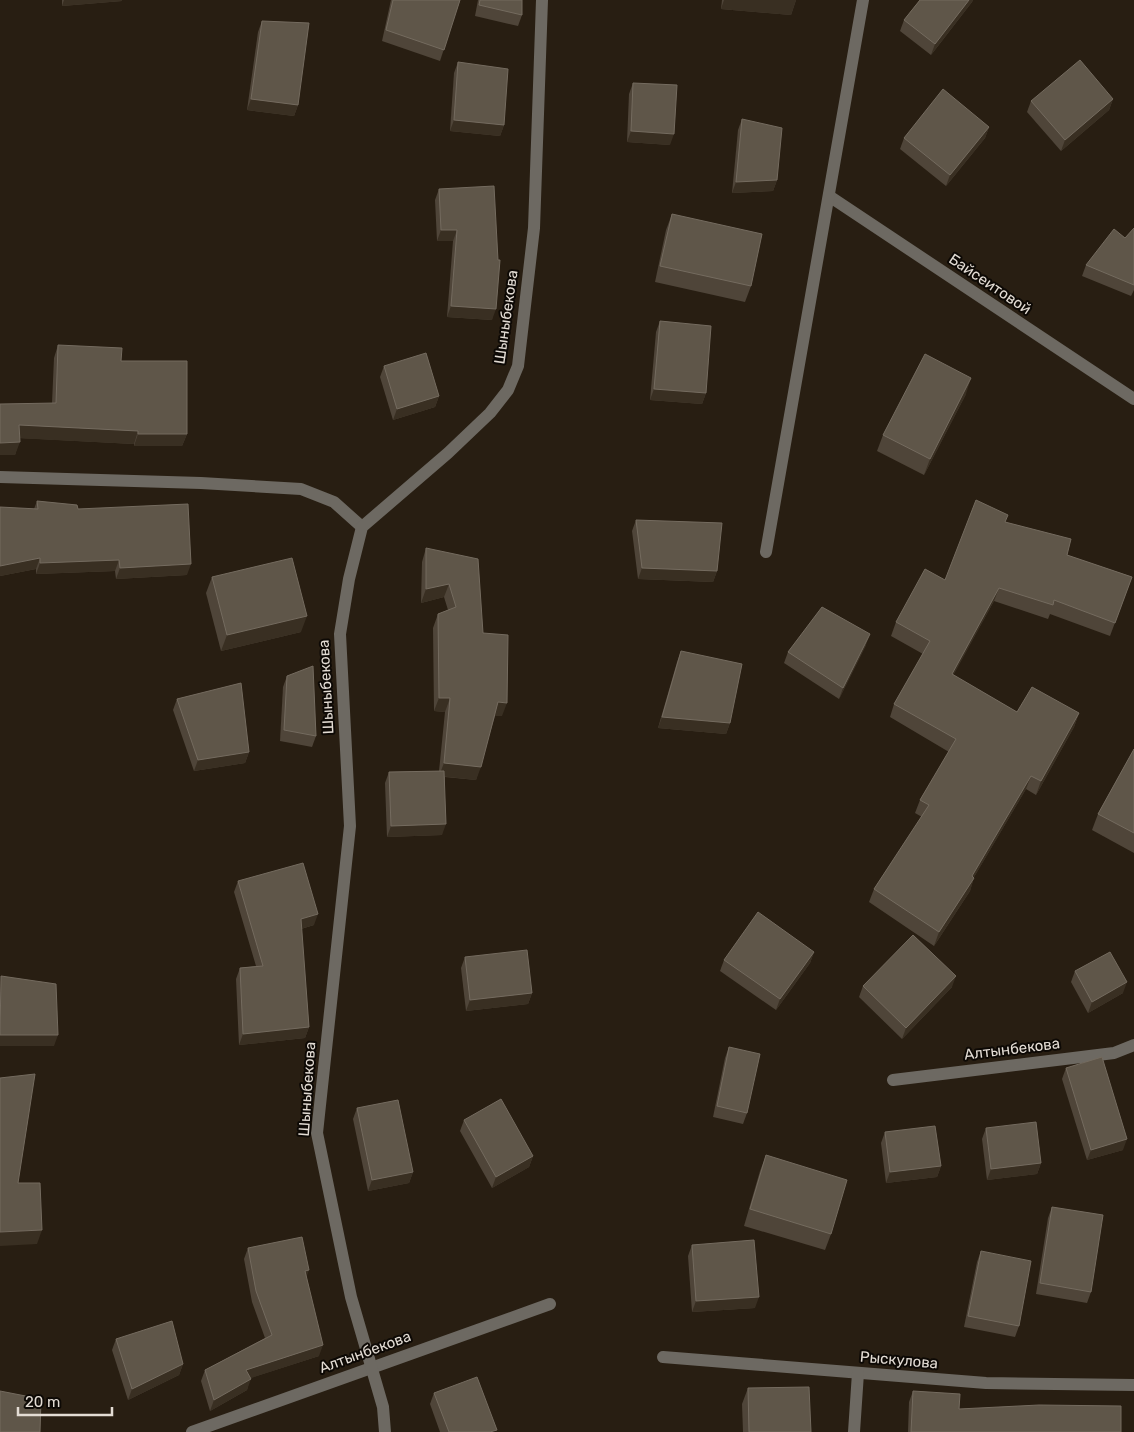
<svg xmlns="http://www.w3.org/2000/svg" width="1134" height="1432" viewBox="0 0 1134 1432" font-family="Rubik,sans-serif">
	<rect width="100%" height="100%" fill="#281e12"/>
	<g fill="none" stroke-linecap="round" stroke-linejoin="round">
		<g stroke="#6d6962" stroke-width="12">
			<path d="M829 196 1134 399"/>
			<path d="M0 477 201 483 301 489 334 502 362 527"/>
			<path d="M766 552 863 0"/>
			<path d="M893 1080 1114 1053 1134 1045"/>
			<path d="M663 1357 986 1383 1134 1385"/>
			<path d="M192 1432 550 1304"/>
			<path d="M385 1432 383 1407 351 1297 317 1133 350 826 340 634 349 579 362 527 448 453 490 413 508 390 518 366 534 228 542 0"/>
			<path d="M854 1432 858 1373"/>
		</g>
	</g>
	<g fill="#4f4539">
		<path d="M62 0H122V1L62 6Z"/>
		<path d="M391 0H460L440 61 382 41Z"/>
		<path d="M478 0H522V15L518 26 475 16Z"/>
		<path d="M722 0H796L791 15 721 9Z"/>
		<path d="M920 0H973L972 2 931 55 900 31 904 20Z"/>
		<path d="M262 21 298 105 294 116 247 110 258 32Z"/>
		<path d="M458 62 504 125 500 136 450 131 454 73Z"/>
		<path d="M633 83 670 145 627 142 629 94Z"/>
		<path d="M1113 99 1109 110 1061 151 1027 112 1031 101Z"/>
		<path d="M742 119 777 180 773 191 732 193 738 130Z"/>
		<path d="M989 127 985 138 946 186 900 149 904 138Z"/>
		<path d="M439 189 498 260 492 320 447 317 453 241H437L435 200Z"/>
		<path d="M672 214 751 286 745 302 655 282 666 230Z"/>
		<path d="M1134 228V290L1131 296 1082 276 1086 265 1125 238Z"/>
		<path d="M660 321 706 393 702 404 650 400 656 332Z"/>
		<path d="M58 345 121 361 187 434 182 446H134V444L20 438 15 455H0L52 403 54 358Z"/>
		<path d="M384 366 439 396 435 407 393 420 380 377Z"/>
		<path d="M966 394 924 475 877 451 883 435Z"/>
		<path d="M37 501 78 509 187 575 116 579 115 571 36 574V569L0 576V507L34 509Z"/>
		<path d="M636 520 717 571 713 582 638 579 632 531Z"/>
		<path d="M1005 522 1067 555 1132 577 1110 636 1050 614 1048 619 994 601 953 675 1017 712 1079 713 1074 727 1036 795 1026 789 974 877 970 891 934 946 869 902 874 889 922 817 915 813 920 800 949 752 890 717 894 704 923 654 891 636 896 622 945 580Z"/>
		<path d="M426 548 483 633 502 716H495L476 780 445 777 442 835 387 837 385 783 389 772 439 771 445 712 434 711 433 628 438 614 448 610 444 597 421 603 422 562Z"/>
		<path d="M212 577 301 632 221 651 206 593Z"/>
		<path d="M866 645 839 699 784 663 788 652Z"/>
		<path d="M681 651 730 723 726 734 658 728 677 662Z"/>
		<path d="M287 676 316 736 312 747 280 741 283 687Z"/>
		<path d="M177 699 249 752 245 763 194 771 173 710Z"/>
		<path d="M1134 749V853L1092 830 1098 814Z"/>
		<path d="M238 881 314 925 301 929 309 1027 305 1038 239 1045 236 979 240 968 256 966 234 892Z"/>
		<path d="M814 952 810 963 776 1010 720 971 724 960Z"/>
		<path d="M465 957 532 993 528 1004 466 1011 461 968Z"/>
		<path d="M1075 971 1123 993 1088 1013 1071 982Z"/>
		<path d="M863 986 952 987 902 1039 859 997Z"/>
		<path d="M729 1047 747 1113 743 1124 713 1117 725 1058Z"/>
		<path d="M1066 1068 1123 1150 1087 1160 1062 1079Z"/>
		<path d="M357 1108 413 1172 409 1183 368 1191 353 1119Z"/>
		<path d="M464 1120 533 1156 529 1167 492 1188 460 1131Z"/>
		<path d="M986 1128 1041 1163 1037 1174 987 1180 982 1139Z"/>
		<path d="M885 1132 941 1166 937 1177 886 1183 881 1143Z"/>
		<path d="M766 1155 831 1234 825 1250 744 1226 760 1171Z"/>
		<path d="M1052 1207 1091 1292 1087 1303 1036 1294 1048 1218Z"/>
		<path d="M692 1245 755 1308 692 1312 688 1256Z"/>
		<path d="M248 1248 306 1278 319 1356 250 1378 247 1390 210 1411 201 1381 205 1370 265 1338 252 1302 244 1259Z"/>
		<path d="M981 1251 1019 1326 1015 1337 964 1327 977 1262Z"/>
		<path d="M116 1339 183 1364 179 1375 128 1400 112 1350Z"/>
		<path d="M748 1388 811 1432H743L742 1404Z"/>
		<path d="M913 1391 959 1409 1121 1432H908L909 1402Z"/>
		<path d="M434 1393 490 1432H440L430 1404Z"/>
	</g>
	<g fill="#392f22">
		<path d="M64 0H122V1L62 6Z"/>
		<path d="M724 0H796L791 15 721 9Z"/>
		<path d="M969 0H973L972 2 931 55 935 44Z"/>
		<path d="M251 99 298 105 294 116 247 110Z"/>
		<path d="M1113 99 1109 110 1061 151 1065 140Z"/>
		<path d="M454 120 504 125 500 136 450 131Z"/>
		<path d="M989 127 985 138 946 186 950 175Z"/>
		<path d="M631 131 674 134 670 145 627 142Z"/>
		<path d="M777 180 773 191 732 193 736 182Z"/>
		<path d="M441 230H457L453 241H437Z"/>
		<path d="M451 306 496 309 492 320 447 317Z"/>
		<path d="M971 378 966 394 924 475 930 459Z"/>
		<path d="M654 389 706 393 702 404 650 400Z"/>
		<path d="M439 396 435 407 393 420 397 409Z"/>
		<path d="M19 425 138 431 134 444 15 438Z"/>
		<path d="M138 434H187L182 446H134Z"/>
		<path d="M20 442 15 455H0V443Z"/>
		<path d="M40 558 36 569 0 576V566Z"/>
		<path d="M119 560 115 571 36 574 40 563Z"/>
		<path d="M191 564 187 575 116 579 120 568Z"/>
		<path d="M642 568 717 571 713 582 638 579Z"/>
		<path d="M449 584 444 597 421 603 426 589Z"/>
		<path d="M999 588 994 601 947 687 952 674Z"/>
		<path d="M307 616 301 632 221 651 227 635Z"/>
		<path d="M870 634 866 645 839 699 843 688Z"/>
		<path d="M439 698H450L445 712 434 711Z"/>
		<path d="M498 702 507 703 502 716H494Z"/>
		<path d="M1079 713 1074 727 1036 795 1041 781Z"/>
		<path d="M662 717 730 723 726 734 658 728Z"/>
		<path d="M249 752 245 763 194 771 198 760Z"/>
		<path d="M444 763 481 767 476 780 439 776Z"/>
		<path d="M1031 776 1026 789 967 889 972 876Z"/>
		<path d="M446 824 442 835 387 837 391 826Z"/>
		<path d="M974 878 970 891 934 946 939 932Z"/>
		<path d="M318 914 314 925 297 930 301 919Z"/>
		<path d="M814 952 810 963 776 1010 780 999Z"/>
		<path d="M956 976 952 987 902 1039 906 1028Z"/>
		<path d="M1127 982 1123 993 1088 1013 1092 1002Z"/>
		<path d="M532 993 528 1004 466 1011 470 1000Z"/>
		<path d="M309 1027 305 1038 239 1045 243 1034Z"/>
		<path d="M0 1035H58L54 1046H0Z"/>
		<path d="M1127 1139 1123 1150 1087 1160 1091 1150Z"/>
		<path d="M533 1156 529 1167 492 1188 496 1177Z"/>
		<path d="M1041 1163 1037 1174 987 1180 991 1169Z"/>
		<path d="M941 1166 937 1177 886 1183 890 1172Z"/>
		<path d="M413 1172 409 1183 368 1191 372 1180Z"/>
		<path d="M42 1230 37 1244 0 1246V1232Z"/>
		<path d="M309 1270 305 1281V1271Z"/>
		<path d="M759 1297 755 1308 692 1312 696 1301Z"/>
		<path d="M323 1345 319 1356 242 1381 246 1370Z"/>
		<path d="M183 1364 179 1375 128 1400 132 1389Z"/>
		<path d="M251 1379 247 1390 210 1411 214 1400Z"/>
	</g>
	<g fill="#5f5649" stroke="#746b5f">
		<path d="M393 0H460L444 50 386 30Z"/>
		<path d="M480 0H522V15L479 5Z"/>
		<path d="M920 0H969L935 44 904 20Z"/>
		<path d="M262 21 309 23 298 105 251 99Z"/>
		<path d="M1080 60 1113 99 1065 140 1031 101Z"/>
		<path d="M458 62 508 69 504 125 454 120Z"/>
		<path d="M633 83 677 85 674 134 631 131Z"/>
		<path d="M943 89 989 127 950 175 904 138Z"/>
		<path d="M742 119 782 128 777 180 736 182Z"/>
		<path d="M494 186 498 260H500L496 309 451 306 457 230H441L439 189Z"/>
		<path d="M672 214 762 234 751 286 660 266Z"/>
		<path d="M1134 228V285L1086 265 1114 229 1125 238Z"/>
		<path d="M660 321 711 326 706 393 654 389Z"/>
		<path d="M58 345 122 348 121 361H187V434H138V431L19 425 20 442 0 443V404L56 403Z"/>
		<path d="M426 353 439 396 397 409 384 366Z"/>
		<path d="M925 354 971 378 930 459 883 435Z"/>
		<path d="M976 500 1008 515 1005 522 1071 539 1067 555 1132 577 1115 623 1054 600 1053 605 999 588 952 674 1017 712 1032 687 1079 713 1041 781 1031 776 972 876 974 878 939 932 874 889 929 805 920 800 956 739 894 704 930 641 896 622 925 569 945 580Z"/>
		<path d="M37 501 77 505 78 509 188 504 191 564 120 568 119 560 40 563V558L0 566V507L38 509Z"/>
		<path d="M636 520 722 523 717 571 642 568Z"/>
		<path d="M426 548 478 559 483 633 508 635 507 703 498 702 481 767 444 763 450 698H439L438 614 456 607 449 584 426 589Z"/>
		<path d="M292 558 307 616 227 635 212 577Z"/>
		<path d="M822 607 870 634 843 688 788 652Z"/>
		<path d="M681 651 742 664 730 723 662 717Z"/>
		<path d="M313 666 316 736 284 730 287 676Z"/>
		<path d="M241 683 249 752 198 760 177 699Z"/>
		<path d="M1134 749V833L1098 814Z"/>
		<path d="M444 771 446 824 391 826 389 772Z"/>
		<path d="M303 863 318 914 301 919 309 1027 243 1034 240 968 263 966 238 881Z"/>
		<path d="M758 912 814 952 780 999 724 960Z"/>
		<path d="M913 935 956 976 906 1028 863 986Z"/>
		<path d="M527 950 532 993 470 1000 465 957Z"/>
		<path d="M1110 952 1127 982 1092 1002 1075 971Z"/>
		<path d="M1 976 56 984 58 1035H0Z"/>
		<path d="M729 1047 760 1054 747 1113 717 1106Z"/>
		<path d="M1102 1057 1127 1139 1091 1150 1066 1068Z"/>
		<path d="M35 1074 18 1183H40L42 1230 0 1232V1078Z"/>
		<path d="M501 1099 533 1156 496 1177 464 1120Z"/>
		<path d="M398 1100 413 1172 372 1180 357 1108Z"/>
		<path d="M1036 1122 1041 1163 991 1169 986 1128Z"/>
		<path d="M935 1126 941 1166 890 1172 885 1132Z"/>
		<path d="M766 1155 847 1180 831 1234 750 1209Z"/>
		<path d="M1052 1207 1103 1215 1091 1292 1040 1283Z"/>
		<path d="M302 1237 309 1270 305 1271 323 1345 246 1370 251 1379 214 1400 205 1370 272 1335 256 1291 248 1248Z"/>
		<path d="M754 1240 759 1297 696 1301 692 1245Z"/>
		<path d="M981 1251 1031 1261 1019 1326 968 1316Z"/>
		<path d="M172 1321 183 1364 132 1389 116 1339Z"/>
		<path d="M477 1377 497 1430 490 1432H449L434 1393Z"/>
		<path d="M809 1387 811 1432H749L748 1388Z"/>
		<path d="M0 1391 41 1399 40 1432H0Z"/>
		<path d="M913 1391 960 1394 959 1409 1039 1405 1121 1406V1432H911Z"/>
	</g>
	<g text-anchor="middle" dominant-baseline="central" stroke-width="4" stroke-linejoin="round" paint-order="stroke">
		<g font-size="15" fill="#e3dcd4" stroke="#0d0905">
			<text transform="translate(990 284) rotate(34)">Байсеитовой</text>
			<text transform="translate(506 317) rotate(-82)">Шыныбекова</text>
			<text transform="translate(326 687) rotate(-93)">Шыныбекова</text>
			<text transform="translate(1012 1049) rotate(-7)">Алтынбекова</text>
			<text transform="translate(307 1089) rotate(-86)">Шыныбекова</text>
			<text transform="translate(365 1352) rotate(-20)">Алтынбекова</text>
			<text transform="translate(899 1360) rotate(5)">Рыскулова</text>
		</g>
	</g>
	<path d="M18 1407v8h94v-8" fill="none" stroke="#e3dcd4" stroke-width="2.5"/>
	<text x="25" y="1407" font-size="15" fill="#e3dcd4" stroke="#0d0905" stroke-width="4" paint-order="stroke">20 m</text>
</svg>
